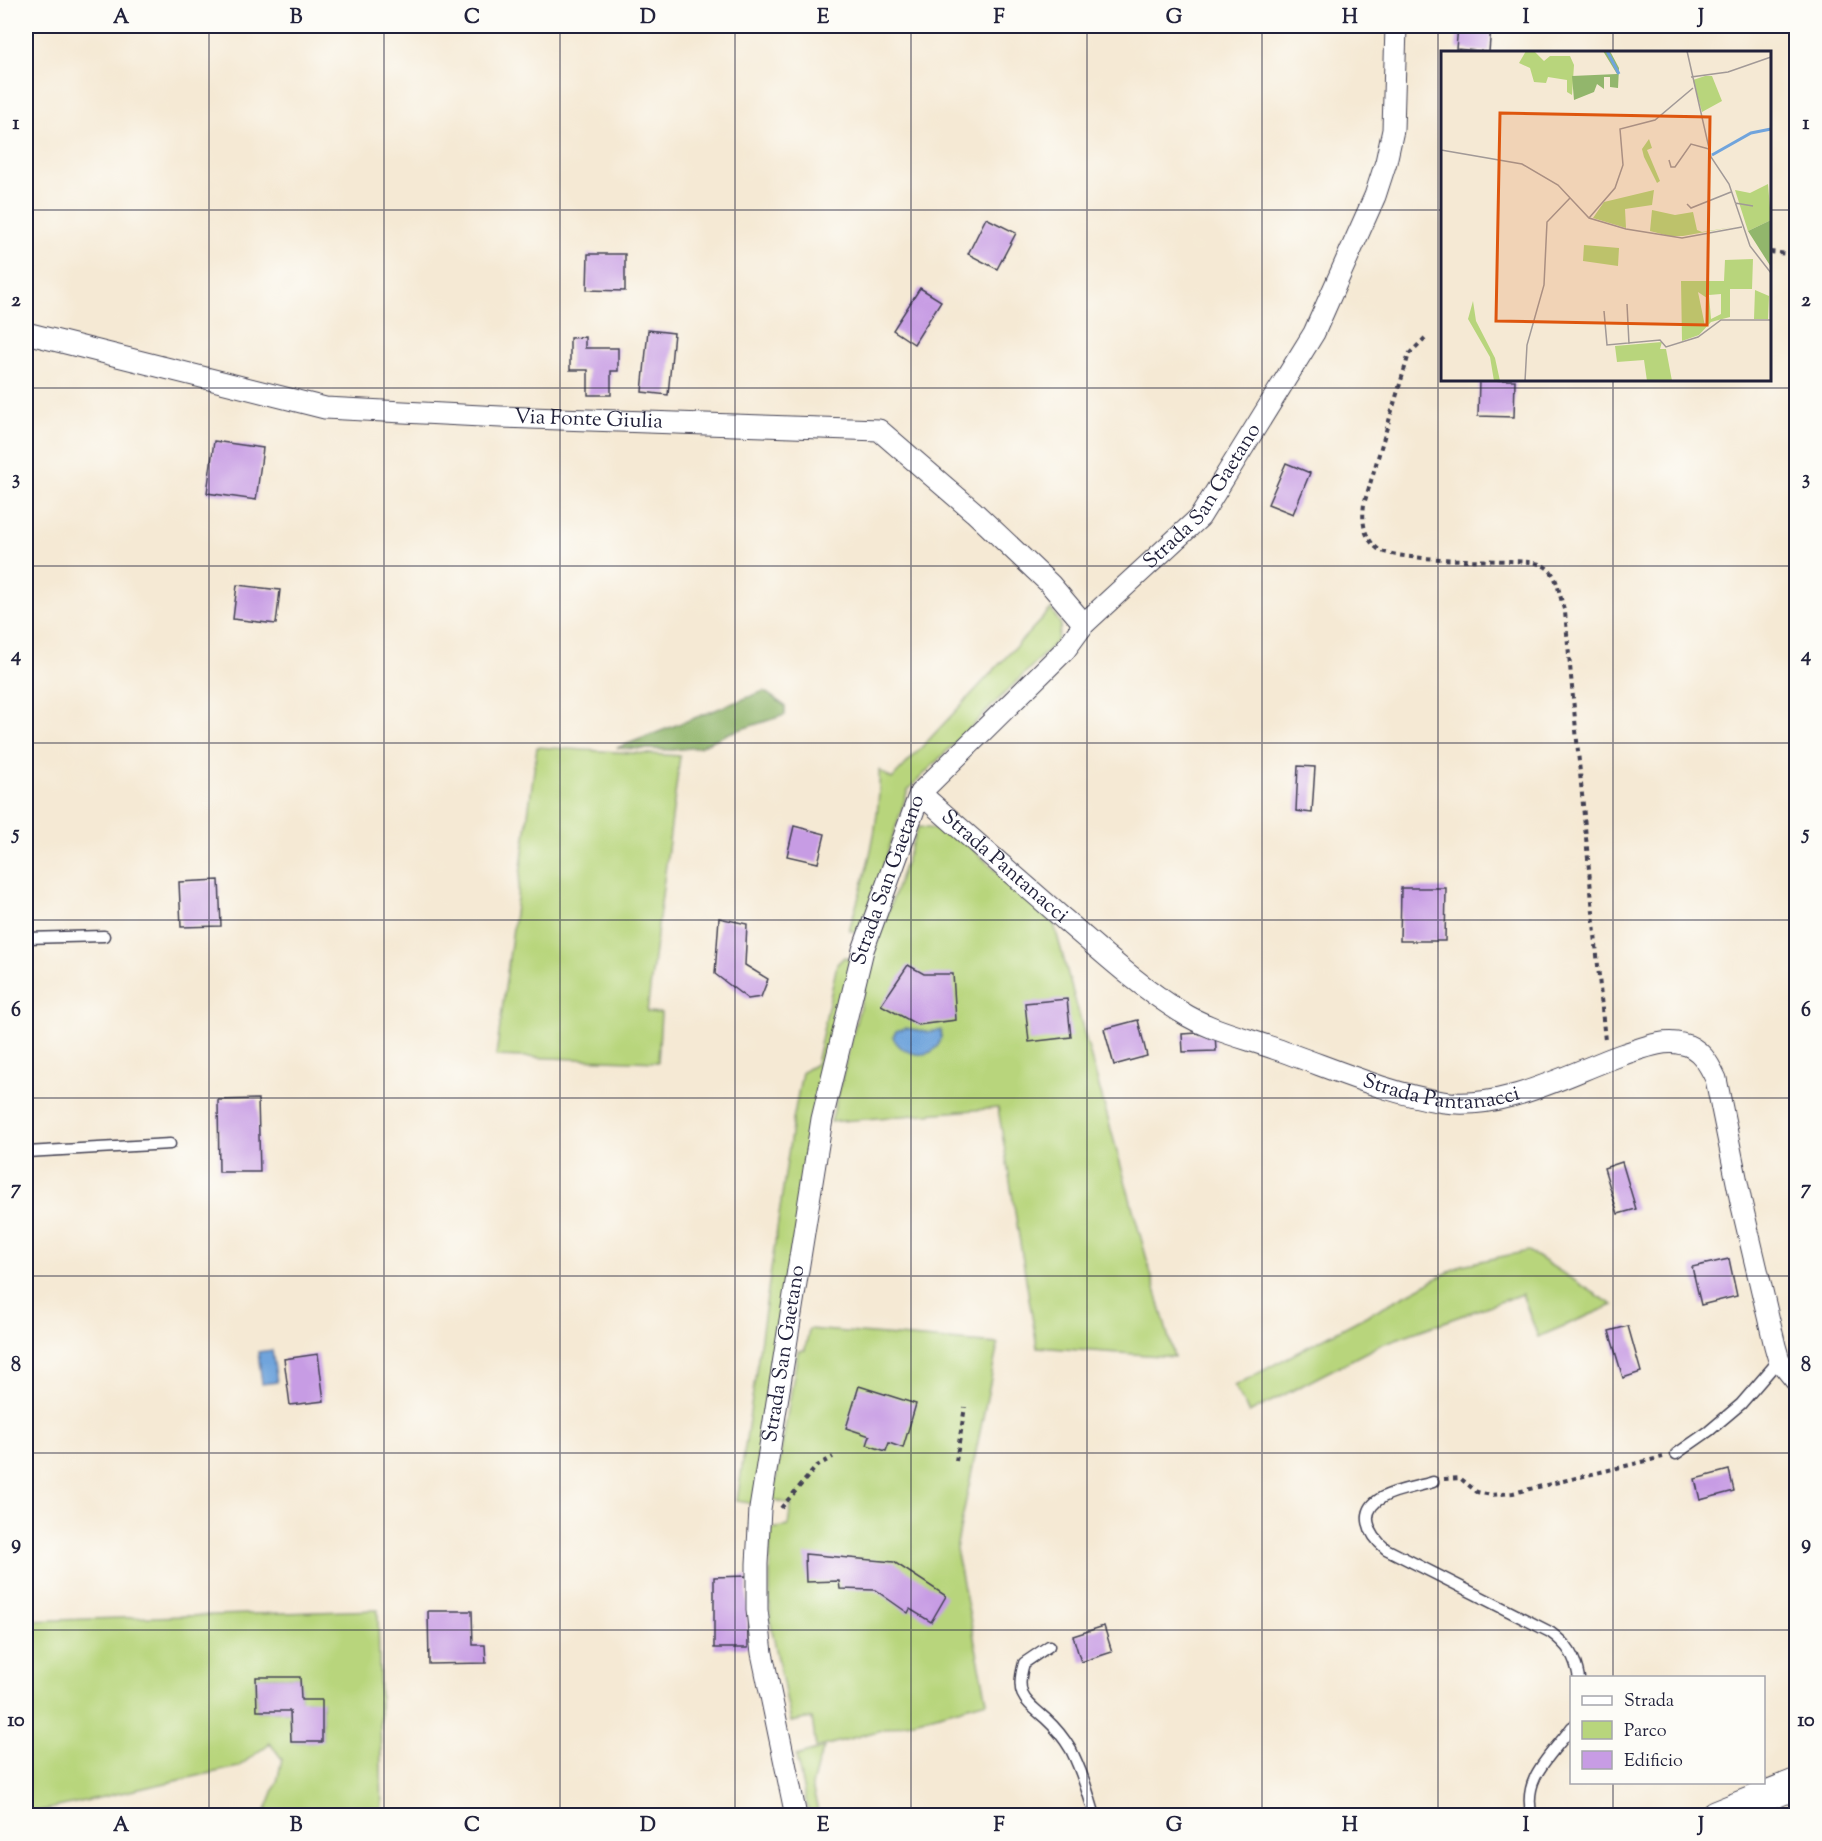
<svg xmlns="http://www.w3.org/2000/svg" width="1822" height="1841" viewBox="0 0 1822 1841" font-family="'Sorts Mill Goudy',serif">
	<rect width="100%" height="100%" fill="#fdfcf7"/>
	<filter id="ink" filterUnits="userSpaceOnUse"><feTurbulence type="fractalNoise" baseFrequency=".0167" numOctaves="2"/><feDisplacementMap in="SourceGraphic" scale="12" xChannelSelector="R" yChannelSelector="G"/><feConvolveMatrix kernelMatrix="1 2 1 2 8 2 1 2 1" color-interpolation-filters="sRGB"/></filter>
	<filter id="wash" filterUnits="userSpaceOnUse"><feTurbulence type="fractalNoise" baseFrequency=".008" numOctaves="4" result="noise"/><feDisplacementMap in="SourceGraphic" scale="24" xChannelSelector="R" yChannelSelector="G"/><feGaussianBlur stdDeviation="1.35" result="paint"/><feColorMatrix in="noise" values="0 0 0 0 0 0 0 0 0 0 0 0 0 0 0 0 0 1.4 0 .05"/><feComposite in="paint" operator="in"/></filter>
	<g filter="url(#wash)">
		<rect width="100%" height="100%" fill="#f5e9d4"/>
		<g fill="#b8d57c" stroke="#6d7c5c" stroke-width="1.5" fill-rule="evenodd">
			<path d="M1051 609 1061 625 1057 641 908 790 861 934 849 930C865 877 881 826 879 770L892 779Z"/>
			<path d="M537 747 680 756 647 1012 661 1013 658 1062 496 1056Z"/>
			<path d="M918 827 953 831 1054 924 1174 1357 1037 1347 998 1108 831 1122 873 954Z"/>
			<path d="M844 957 853 960 754 1504 737 1501 793 1120 802 1072 816 1064 837 964Z"/>
			<path d="M1528 1251 1613 1305 1538 1337 1522 1294 1382 1344 1249 1413 1234 1386 1462 1265Z"/>
			<path d="M809 1329 998 1344 956 1549 987 1701 816 1748 812 1718 791 1722 770 1620V1529L788 1526 791 1505 773 1499 798 1351 805 1350Z"/>
			<path d="M378 1610 382 1815H264L277 1782 282 1759 270 1743 238 1767 26 1814V1621ZM256 1677H300L301 1700 322 1701V1741L291 1742 290 1711H257Z"/>
			<path d="M824 1748 818 1763 812 1786 819 1815H809L796 1756Z"/>
		</g>
		<path fill="#92b66c" stroke="#5a6c54" stroke-width="1.5" d="M764 691 785 706V715L729 733 699 747 672 750 617 748Z"/>
		<g fill="#70a4dc" stroke="#49638c" stroke-width="1.5">
			<path d="M906 1028 926 1032 941 1030C944 1062 903 1060 893 1037L896 1031Z"/>
			<path d="M272 1350 277 1382 262 1384 258 1352Z"/>
		</g>
		<g id="blocks">
			<g fill="#c79ce4">
				<path d="M1458 26H1491L1489 52 1456 49Z"/>
				<path d="M986 218 1016 233 997 269 968 254Z"/>
				<path d="M588 254H625V291L587 290Z"/>
				<path d="M920 288 941 301 914 344 893 330Z"/>
				<path d="M648 330 674 333 668 395 642 392Z"/>
				<path d="M585 337V348H618V371H611V395H588V370H570V338Z"/>
				<path d="M1479 380H1515L1514 417 1478 416Z"/>
				<path d="M214 441 263 448 256 500 207 493Z"/>
				<path d="M1286 463 1310 473 1293 514 1268 504Z"/>
				<path d="M237 585 280 590 276 624 233 619Z"/>
				<path d="M1298 766 1315 767 1312 813 1296 811Z"/>
				<path d="M794 826 825 834 818 863 787 856Z"/>
				<path d="M219 880 221 926 181 927 179 882Z"/>
				<path d="M1401 888H1446L1445 941H1400Z"/>
				<path d="M719 918 747 924 745 965 768 979 761 997 748 999 715 974Z"/>
				<path d="M908 965 924 974H953L956 1020 918 1025 881 1005Z"/>
				<path d="M1067 999 1071 1037 1029 1042 1025 1003Z"/>
				<path d="M1138 1020 1147 1056 1114 1065 1104 1029Z"/>
				<path d="M1215 1032 1216 1051 1183 1052 1182 1034Z"/>
				<path d="M258 1099 260 1172H219L218 1100Z"/>
				<path d="M1622 1162 1636 1209 1618 1214 1604 1168Z"/>
				<path d="M1729 1259 1737 1296 1701 1305 1692 1267Z"/>
				<path d="M1628 1326 1641 1372 1623 1378 1609 1331Z"/>
				<path d="M318 1354 324 1401 290 1405 284 1359Z"/>
				<path d="M859 1386 916 1404 903 1448 889 1443 886 1451 867 1445 870 1436 846 1428Z"/>
				<path d="M1729 1470 1734 1491 1700 1500 1695 1479Z"/>
				<path d="M805 1554 894 1562 946 1596 931 1622 910 1609 908 1613 875 1590 840 1589 839 1581 806 1582Z"/>
				<path d="M747 1576 748 1648H714V1577Z"/>
				<path d="M428 1611H472L473 1645H485L486 1663 429 1664Z"/>
				<path d="M1104 1626 1112 1652 1081 1662 1073 1636Z"/>
				<path d="M256 1677H300L301 1700H322V1742H291L290 1711H257Z"/>
			</g>
		</g>
	</g>
	<g filter="url(#ink)">
		<use href="#blocks" fill-opacity="0" stroke="#424052" stroke-width="1.5"/>
		<g fill="none" stroke-linecap="round" stroke-linejoin="round">
			<defs>
				<g id="lane">
					<path d="M26 938 104 936"/>
					<path d="M26 1152 170 1144"/>
					<path d="M1676 1454 1709 1431 1741 1404 1779 1360"/>
					<path d="M1433 1482C1417 1487 1398 1489 1383 1497 1357 1511 1369 1535 1386 1549L1550 1632C1568 1645 1575 1656 1579 1678"/>
					<path d="M1049 1646 1024 1663C1015 1694 1023 1699 1045 1718 1055 1727 1064 1738 1071 1750 1082 1771 1088 1793 1095 1816"/>
					<path d="M1532 1816C1521 1778 1552 1755 1572 1727"/>
				</g>
				<g id="street">
					<path id="s1" d="M26 333 325 408 501 417 879 430 974 512 1050 584 1084 624"/>
					<path id="s2" d="M920 793C968 836 1017 878 1066 921 1102 952 1140 987 1181 1012 1209 1030 1245 1038 1276 1049 1331 1068 1386 1093 1443 1102 1504 1111 1569 1073 1624 1054 1643 1048 1663 1039 1682 1044 1700 1047 1709 1064 1716 1079L1741 1202 1775 1346 1779 1360 1796 1381"/>
					<path id="s3" d="M796 1816 762 1653 757 1610V1564L760 1509 822 1119 863 950 920 793 1065 650 1084 624 1200 517 1314 333 1375 196 1386 162 1393 130 1396 26"/>
				</g>
				<path id="secondary" d="M1716 1816 1796 1784"/>
			</defs>
			<use href="#lane" stroke="#424052" stroke-width="13"/>
			<use href="#street" stroke="#424052" stroke-width="23"/>
			<use href="#secondary" stroke="#424052" stroke-width="32"/>
			<g stroke="#424052" stroke-width="4" stroke-dasharray="4.5 4.5" stroke-linecap="butt">
				<path d="M1770 252 1796 255"/>
				<path d="M1425 338 1409 354 1364 504C1362 521 1363 537 1378 549 1395 561 1485 560 1510 561 1524 562 1543 560 1552 573 1558 581 1561 602 1565 612L1605 1041"/>
				<path d="M956 1461 965 1407"/>
				<path d="M1444 1479 1460 1478 1477 1492 1491 1495 1513 1493 1663 1457"/>
				<path d="M781 1508 817 1466 833 1457"/>
			</g>
			<use href="#lane" stroke="#fff" stroke-width="10"/>
			<use href="#street" stroke="#fff" stroke-width="21"/>
			<use href="#secondary" stroke="#fff" stroke-width="30"/>
		</g>
	</g>
	<path fill="none" stroke="#22223b" stroke-width="1.5" stroke-opacity="0.55" d="M209 26V1816M384 26V1816M560 26V1816M735 26V1816M911 26V1816M1087 26V1816M1262 26V1816M1438 26V1816M1613 26V52M26 210H1442M1770 210H1796M1613 380V1678M26 388H1796M26 566H1796M26 743H1796M26 920H1796M26 1098H1796M26 1276H1796M26 1453H1796M26 1630H1796M1613 1782V1816"/>
	<g text-anchor="middle" dominant-baseline="central" stroke-width="6" stroke-linejoin="round" paint-order="stroke">
		<g font-size="21" fill="#22223b" stroke="#fdfcf7">
			<text stroke="none"><textPath href="#s1" startOffset="572">Via Fonte Giulia</textPath></text>
			<text stroke="none"><textPath href="#s3" startOffset="1458">Strada San Gaetano</textPath></text>
			<text stroke="none"><textPath href="#s2" startOffset="112">Strada Pantanacci</textPath></text>
			<text stroke="none"><textPath href="#s3" startOffset="954">Strada San Gaetano</textPath></text>
			<text stroke="none"><textPath href="#s2" startOffset="616">Strada Pantanacci</textPath></text>
			<text stroke="none"><textPath href="#s3" startOffset="468">Strada San Gaetano</textPath></text>
		</g>
	</g>
	<g transform="translate(1441 51)">
		<rect width="330" height="330" fill="#f5e9d4"/>
		<path d="M85 0H93L103 10 109 5H129L133 14 131 44 126 41V29L107 26 105 32 93 31 89 17 78 12ZM264 25H271L281 50 261 61 252 29ZM208 88 211 97 206 99 219 130 216 132 203 106 201 98ZM327 133 330 169 307 180 294 139 309 142ZM213 139 211 154 184 158 185 177 152 167 163 151ZM211 159 234 164 252 161 256 179 261 181 292 176 242 185H228L209 180ZM143 194 178 197 177 215 142 210ZM312 208 311 238H289V266L270 271 258 284 241 290 240 230H283L284 209ZM257 241 266 247 267 269 264 275ZM280 243V263L270 268 268 244ZM314 239 328 245 327 268H313ZM32 250 35 270 54 307 59 330H53L49 306 27 268ZM221 291 219 298H225L231 330H206L203 309 176 311 174 295Z" fill="#b8d57c" fill-rule="evenodd"/>
		<path d="M162 0H169L178 17 177 37 169 36V26H163V38L156 33 153 41 133 49 131 25 176 23ZM330 169V216L307 180Z" fill="#92b66c"/>
		<path fill="none" stroke="#70a4dc" stroke-width="3" d="M166 0 178 23M271 104 310 82 330 78"/>
		<path fill="none" stroke="#a19997" stroke-width="1.5" d="M246 0 270 106 288 133 309 195 330 222M250 26 287 21 330 6M0 99 81 113 117 134 148 167 185 178 241 187 301 176M228 109 230 116H234L250 93 268 98M294 152 312 155M246 153 250 157 290 141M148 167 174 137 182 114 179 78 214 69 252 37M186 253 188 293M163 260 166 294 219 289 225 296 257 286 280 269H330M84 330 86 294 103 234 106 171 129 147"/>
		<path fill="#de560e" fill-opacity="0.15" stroke="#de560e" stroke-width="3" d="M59 62 269 66 266 274 55 270Z"/>
		<rect width="330" height="330" fill="none" stroke="#22223b" stroke-width="3"/>
	</g>
	<rect width="1822" height="1841" fill="none" stroke="#fdfcf7" stroke-width="66"/>
	<rect x="1570" y="1676" width="195" height="108" fill="#fdfcf7" stroke="#a5a5ac" stroke-width="1.5"/>
	<rect x="1582" y="1696" width="30" height="9" fill="#ffffff" stroke="#a5a5ac" stroke-width="1.5"/>
	<text x="1624" y="1706" font-size="18" fill="#22223b">Strada</text>
	<rect x="1582" y="1721" width="30" height="18" fill="#b8d57c" stroke="#a5a5ac" stroke-width="1.5"/>
	<text x="1624" y="1736" font-size="18" fill="#22223b">Parco</text>
	<rect x="1582" y="1751" width="30" height="18" fill="#c79ce4" stroke="#a5a5ac" stroke-width="1.5"/>
	<text x="1624" y="1766" font-size="18" fill="#22223b">Edificio</text>
	<rect x="33" y="33" width="1756" height="1775" fill="none" stroke="#22223b" stroke-width="2"/>
	<g font-size="20" text-anchor="middle" font-weight="bold" fill="#22223b">
		<text x="121" y="23">A</text>
		<text x="296" y="23">B</text>
		<text x="472" y="23">C</text>
		<text x="648" y="23">D</text>
		<text x="823" y="23">E</text>
		<text x="999" y="23">F</text>
		<text x="1174" y="23">G</text>
		<text x="1350" y="23">H</text>
		<text x="1526" y="23">I</text>
		<text x="1701" y="23">J</text>
		<text x="16" y="129">1</text>
		<text x="1806" y="129">1</text>
		<text x="16" y="306">2</text>
		<text x="1806" y="306">2</text>
		<text x="16" y="484">3</text>
		<text x="1806" y="484">3</text>
		<text x="16" y="661">4</text>
		<text x="1806" y="661">4</text>
		<text x="16" y="839">5</text>
		<text x="1806" y="839">5</text>
		<text x="16" y="1016">6</text>
		<text x="1806" y="1016">6</text>
		<text x="16" y="1194">7</text>
		<text x="1806" y="1194">7</text>
		<text x="16" y="1371">8</text>
		<text x="1806" y="1371">8</text>
		<text x="16" y="1549">9</text>
		<text x="1806" y="1549">9</text>
		<text x="16" y="1726">10</text>
		<text x="1806" y="1726">10</text>
		<text x="121" y="1831">A</text>
		<text x="296" y="1831">B</text>
		<text x="472" y="1831">C</text>
		<text x="648" y="1831">D</text>
		<text x="823" y="1831">E</text>
		<text x="999" y="1831">F</text>
		<text x="1174" y="1831">G</text>
		<text x="1350" y="1831">H</text>
		<text x="1526" y="1831">I</text>
		<text x="1701" y="1831">J</text>
	</g>
</svg>
